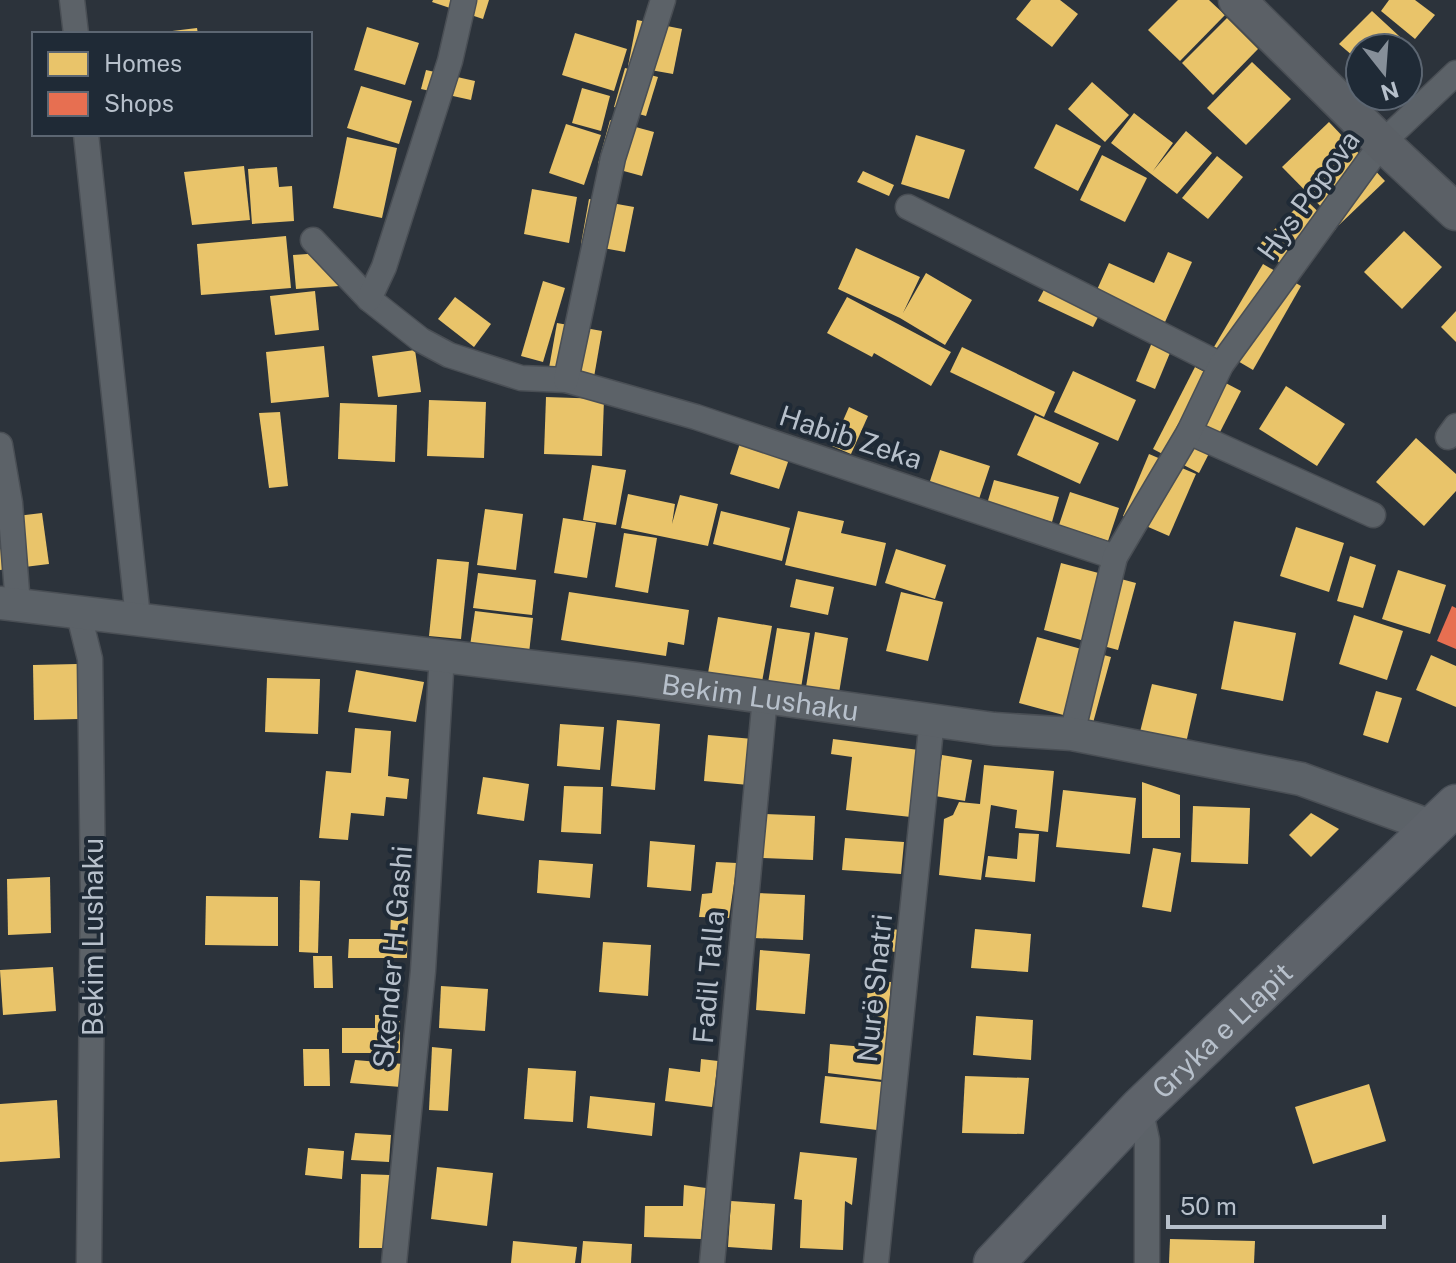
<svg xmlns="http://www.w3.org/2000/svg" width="1456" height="1263" viewBox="0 0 1456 1263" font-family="'Public Sans',sans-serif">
	<rect width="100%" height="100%" fill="#2c333b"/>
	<g fill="#e9c46a">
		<path d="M433 0H489L483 19 432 2Z"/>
		<path d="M1031 0H1060L1078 14 1052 47 1016 19Z"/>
		<path d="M1178 0H1209L1225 15 1180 61 1148 30Z"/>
		<path d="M1389 0H1415L1435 15 1415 39 1381 11Z"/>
		<path d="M1372 11 1412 48H1360V62L1339 44Z"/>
		<path d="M1227 18 1258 49 1213 95 1182 63Z"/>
		<path d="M637 20 682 29 673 74 628 66Z"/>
		<path d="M367 27 419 43 405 85 354 70Z"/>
		<path d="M197 28 198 34H165L164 32Z"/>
		<path d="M575 33 627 49 614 91 562 75Z"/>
		<path d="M1252 62 1291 99 1246 145 1207 108Z"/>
		<path d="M625 68 658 77 646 116 614 107Z"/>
		<path d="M426 70 475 81 471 100 421 89Z"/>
		<path d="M1092 82 1129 115 1105 142 1068 109Z"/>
		<path d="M361 86 412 101 399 144 347 128Z"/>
		<path d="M582 88 610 96 601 131 572 123Z"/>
		<path d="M1134 113 1173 143 1153 171 1186 131 1212 153 1177 194 1111 143Z"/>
		<path d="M610 120 654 132 642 176 598 164Z"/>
		<path d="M1329 122 1385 181 1339 225 1282 167Z"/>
		<path d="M566 124 601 135 584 185 549 173Z"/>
		<path d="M1056 124 1101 146 1078 191 1034 168Z"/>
		<path d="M916 135 965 150 949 199 901 184Z"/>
		<path d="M347 137 397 148 382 218 333 208Z"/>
		<path d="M1102 155 1147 178 1125 222 1080 200Z"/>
		<path d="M1217 156 1243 177 1208 219 1182 198Z"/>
		<path d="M244 166 250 220 192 225 184 172Z"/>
		<path d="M277 167 279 187 292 186 294 221 252 224 248 169Z"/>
		<path d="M863 171 894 185 889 196 857 182Z"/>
		<path d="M532 189 577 197 569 243 524 234Z"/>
		<path d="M589 199 634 207 625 252 581 244Z"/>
		<path d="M1305 199 1336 229 1292 275 1260 244Z"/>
		<path d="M1404 231 1442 267 1402 309 1364 272Z"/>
		<path d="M286 236 291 288 201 295 197 244Z"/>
		<path d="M856 248 920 277 903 313 926 273 972 300 945 345 900 318 838 289Z"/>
		<path d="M336 252 339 286 296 289 293 255Z"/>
		<path d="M1168 252 1192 262 1165 322 1096 292 1109 263 1154 283Z"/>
		<path d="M1263 264 1301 286 1253 370 1214 347Z"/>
		<path d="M543 281 565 288 543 362 521 356Z"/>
		<path d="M1047 284 1101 311 1093 327 1038 301Z"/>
		<path d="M315 291 319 330 275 335 270 296Z"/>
		<path d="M455 297 491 324 474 347 438 319Z"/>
		<path d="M847 297 951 352 931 386 874 353 872 357 827 333Z"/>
		<path d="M1456 311V342L1441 327Z"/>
		<path d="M557 323 602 331 594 377 549 368Z"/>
		<path d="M1153 340 1172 348 1155 389 1136 381Z"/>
		<path d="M324 346 329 397 271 403 266 352Z"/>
		<path d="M962 347 1055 392 1044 417 950 372Z"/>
		<path d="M415 350 421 392 378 397 372 356Z"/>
		<path d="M1195 367 1241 391 1199 473 1153 449Z"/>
		<path d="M1073 371 1136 400 1118 441 1054 412Z"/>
		<path d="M1286 386 1345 424 1317 466 1259 429Z"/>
		<path d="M546 397 604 399 602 456 544 454Z"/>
		<path d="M429 400 486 402 484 458 427 456Z"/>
		<path d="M340 403 397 405 395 462 338 459Z"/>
		<path d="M849 407 868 416 851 454 832 446Z"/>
		<path d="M280 412 288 486 269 488 259 413Z"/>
		<path d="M1035 415 1099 443 1080 484 1017 455Z"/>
		<path d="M1416 438 1456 474V491L1424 526 1376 482Z"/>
		<path d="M741 440 790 456 779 489 730 474Z"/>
		<path d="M940 450 990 466 979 499 929 484Z"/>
		<path d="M1149 454 1196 474 1169 536 1123 516Z"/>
		<path d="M592 465 626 470 616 525 583 520Z"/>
		<path d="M994 480 1059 497 1052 522 987 504Z"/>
		<path d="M1070 492 1119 508 1108 541 1059 525Z"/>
		<path d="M628 494 675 504 672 524 680 495 718 504 708 546 621 528Z"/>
		<path d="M485 509 523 514 516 570 477 565Z"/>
		<path d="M721 511 790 528 782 561 713 544Z"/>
		<path d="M798 511 844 521 841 533 886 543 876 586 785 565Z"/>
		<path d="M42 513 49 564 0 570V518Z"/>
		<path d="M563 518 596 523 587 578 554 573Z"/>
		<path d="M1296 527 1344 543 1329 592 1280 576Z"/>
		<path d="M624 533 657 538 648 593 615 587Z"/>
		<path d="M896 549 946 565 935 599 885 583Z"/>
		<path d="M1350 556 1376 565 1363 608 1337 601Z"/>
		<path d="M437 559 469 562 461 639 429 636Z"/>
		<path d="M1061 563 1136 583 1118 650 1044 630Z"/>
		<path d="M1398 570 1446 585 1430 634 1382 619Z"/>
		<path d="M478 573 536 580 532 615 473 608Z"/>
		<path d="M796 579 834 587 828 615 790 607Z"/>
		<path d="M569 592 689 610 684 645 668 642 666 656 561 640Z"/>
		<path d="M901 592 943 602 928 661 886 651Z"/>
		<path d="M475 611 533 618 529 653 470 646Z"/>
		<path d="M1354 615 1403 631 1387 680 1339 664Z"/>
		<path d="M718 617 772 626 762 682 708 673Z"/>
		<path d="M1234 621 1296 633 1283 701 1221 689Z"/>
		<path d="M777 628 810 633 801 688 768 683Z"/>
		<path d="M815 632 848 638 839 693 806 687Z"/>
		<path d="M1037 637 1111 657 1093 723 1019 703Z"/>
		<path d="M1431 655 1456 666V707L1416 690Z"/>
		<path d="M77 664 79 719 34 720 33 665Z"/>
		<path d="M356 670 424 682 416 722 348 712Z"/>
		<path d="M267 678 320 679 318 734 265 732Z"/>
		<path d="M1152 684 1197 694 1186 743 1140 732Z"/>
		<path d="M1376 691 1402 698 1388 743 1363 735Z"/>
		<path d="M617 720 660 724 655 790 611 786Z"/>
		<path d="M560 724 604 727 600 770 557 766Z"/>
		<path d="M355 728 391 731 388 776 409 779 407 799 386 797 384 816 351 813 348 840 319 838 326 771 351 773Z"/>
		<path d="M708 735 753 739 749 785 704 781Z"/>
		<path d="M833 739 919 750 911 817 846 810 852 757 831 754Z"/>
		<path d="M942 755 972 760 965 801 935 796Z"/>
		<path d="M984 765 1054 771 1048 832 1015 828 1017 810 991 805 981 880 939 875 944 819 953 815 959 802 980 804Z"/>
		<path d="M483 777 529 784 524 821 477 814Z"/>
		<path d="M1142 782 1180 795V838H1142Z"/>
		<path d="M564 786 603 787 601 834 561 832Z"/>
		<path d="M1063 790 1136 798 1130 854 1056 847Z"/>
		<path d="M1193 806 1250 808 1248 864 1191 862Z"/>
		<path d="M1311 813 1339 829 1311 857 1289 835Z"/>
		<path d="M765 814 815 816 813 860 763 858Z"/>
		<path d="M1019 833 1039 834 1035 882 985 877 988 856 1017 859Z"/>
		<path d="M845 838 904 842 901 874 842 870Z"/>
		<path d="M650 841 695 845 691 891 647 887Z"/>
		<path d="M1153 848 1181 853 1171 912 1142 907Z"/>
		<path d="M539 860 593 864 590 898 537 893Z"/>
		<path d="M716 862 737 863 729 918 699 917 702 894 712 893Z"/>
		<path d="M50 877 51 933 8 935 7 879Z"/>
		<path d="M300 880 320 881 318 953 299 952Z"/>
		<path d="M756 893 805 895 803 940 754 938Z"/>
		<path d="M206 896 278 897V946L205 945Z"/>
		<path d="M391 914H408L407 958H348L349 939H390Z"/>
		<path d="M878 927 899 930 896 952 875 950Z"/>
		<path d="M975 929 1031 934 1028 972 971 968Z"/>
		<path d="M603 942 651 945 648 996 599 992Z"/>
		<path d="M760 950 810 954 805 1014 756 1010Z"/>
		<path d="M313 956H332L333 988H314Z"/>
		<path d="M53 967 56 1011 3 1015 0 970Z"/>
		<path d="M868 981 891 982 883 1080 828 1073 830 1044 865 1047Z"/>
		<path d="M441 986 488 989 485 1031 439 1028Z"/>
		<path d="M375 1015H400V1053H342V1028H375Z"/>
		<path d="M976 1016 1033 1020 1031 1060 973 1055Z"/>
		<path d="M432 1047 452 1049 448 1111 429 1110Z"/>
		<path d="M303 1049H329L330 1086H304Z"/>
		<path d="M701 1059 718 1061 712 1107 665 1101 669 1068 700 1072Z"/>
		<path d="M355 1060 403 1064 401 1087 350 1083Z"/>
		<path d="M528 1068 576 1071 573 1122 524 1119Z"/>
		<path d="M825 1076 882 1082 877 1130 820 1123Z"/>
		<path d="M965 1076 1029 1078 1024 1134 962 1133Z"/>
		<path d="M1369 1084 1386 1141 1313 1164 1295 1107Z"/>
		<path d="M590 1096 655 1103 652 1136 587 1128Z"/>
		<path d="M57 1100 60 1158 0 1162V1104Z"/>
		<path d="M355 1133 391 1135 389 1162 351 1160Z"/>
		<path d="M308 1148 344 1151 342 1179 305 1175Z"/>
		<path d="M800 1152 857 1158 852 1205 845 1201 843 1250 800 1248 802 1200 794 1199Z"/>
		<path d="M437 1167 493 1173 487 1226 431 1219Z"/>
		<path d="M361 1174 390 1175 385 1248H359Z"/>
		<path d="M684 1185 706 1188 701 1239 644 1237 645 1206H683Z"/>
		<path d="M731 1201 775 1204 772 1250 728 1247Z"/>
		<path d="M1170 1239 1255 1241 1254 1263H1169Z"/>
		<path d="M513 1241 577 1247 575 1263H511Z"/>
		<path d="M583 1241 632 1244 631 1263H581Z"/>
	</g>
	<path fill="#e76f51" d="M1452 606 1456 608V649L1437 641Z"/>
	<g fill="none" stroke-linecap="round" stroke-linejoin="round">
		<defs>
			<g id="minor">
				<path d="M72 0 76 34"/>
				<path d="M86 134 138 618"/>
				<path d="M908 207 1221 365"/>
				<path d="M313 240 369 299 421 340 449 355 521 378 566 380 696 417 1115 557"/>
				<path d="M369 299 384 267 450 61 464 0"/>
				<path d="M566 380 613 158 663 0"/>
				<path d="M1189 432 1373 515"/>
				<path d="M1448 437 1456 426"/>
				<path d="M0 445 10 503 18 605"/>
				<path d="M78 611 90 659 93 890 89 1263"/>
				<path d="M1072 734 1115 557 1189 432 1221 365 1382 143 1456 73"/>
				<path d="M1140 1108 1147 1140V1263"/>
				<path d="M394 1263 423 971 442 655"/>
				<path d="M712 1263 765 697"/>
				<path d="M876 1263 932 719"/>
			</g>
			<g id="tertiary">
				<path id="s1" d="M0 603 635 679 994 729 1072 734 1301 779 1433 827"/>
			</g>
			<path id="secondary" d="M1237 0 1382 143 1456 212"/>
			<g id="primary">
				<path id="s2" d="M994 1263 1140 1108 1456 805"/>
			</g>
		</defs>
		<use href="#minor" stroke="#4a4f55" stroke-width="27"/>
		<use href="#tertiary" stroke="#4a4f55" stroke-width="35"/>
		<use href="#secondary" stroke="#4a4f55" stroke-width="39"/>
		<use href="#primary" stroke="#4a5058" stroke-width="43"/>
		<use href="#minor" stroke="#5c6268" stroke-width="24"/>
		<use href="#tertiary" stroke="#5c6268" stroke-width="32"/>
		<use href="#secondary" stroke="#5b6066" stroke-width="36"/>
		<use href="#primary" stroke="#5e636a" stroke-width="40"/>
	</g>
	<g text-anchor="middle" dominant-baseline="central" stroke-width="8" stroke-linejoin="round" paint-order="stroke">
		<g font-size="28" fill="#b7c0cb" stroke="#1f2a36">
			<text transform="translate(1308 195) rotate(-54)">Hys Popova</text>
			<text transform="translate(851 437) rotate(18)">Habib Zeka</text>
			<text stroke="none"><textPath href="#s1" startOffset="766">Bekim Lushaku</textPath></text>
			<text transform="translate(92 937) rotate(-90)">Bekim Lushaku</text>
			<text transform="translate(392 957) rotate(-85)">Skender H. Gashi</text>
			<text transform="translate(708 977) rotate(-85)">Fadil Talla</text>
			<text transform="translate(874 988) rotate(-84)">Nurë Shatri</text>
			<text stroke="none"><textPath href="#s2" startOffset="326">Gryka e Llapit</textPath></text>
		</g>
	</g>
	<rect x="32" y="32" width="280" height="104" fill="#1f2a36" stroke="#5c6672" stroke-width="2"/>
	<rect x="48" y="52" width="40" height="24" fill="#e9c46a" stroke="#5c6672" stroke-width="2"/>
	<text x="104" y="72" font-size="24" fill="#b7c0cb">Homes</text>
	<rect x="48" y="92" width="40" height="24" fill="#e76f51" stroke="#5c6672" stroke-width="2"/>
	<text x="104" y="112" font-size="24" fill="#b7c0cb">Shops</text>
	<g transform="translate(1384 72) rotate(163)"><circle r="38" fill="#1f2a36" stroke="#5c6672" stroke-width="2"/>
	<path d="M0-6L14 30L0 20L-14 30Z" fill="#868f99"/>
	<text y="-12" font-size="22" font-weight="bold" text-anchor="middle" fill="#b7c0cb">N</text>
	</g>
	<path d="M1168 1215v12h216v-12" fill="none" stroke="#b7c0cb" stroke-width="4"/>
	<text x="1180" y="1215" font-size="24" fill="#b7c0cb" stroke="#1f2a36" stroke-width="6" paint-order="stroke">50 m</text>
</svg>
